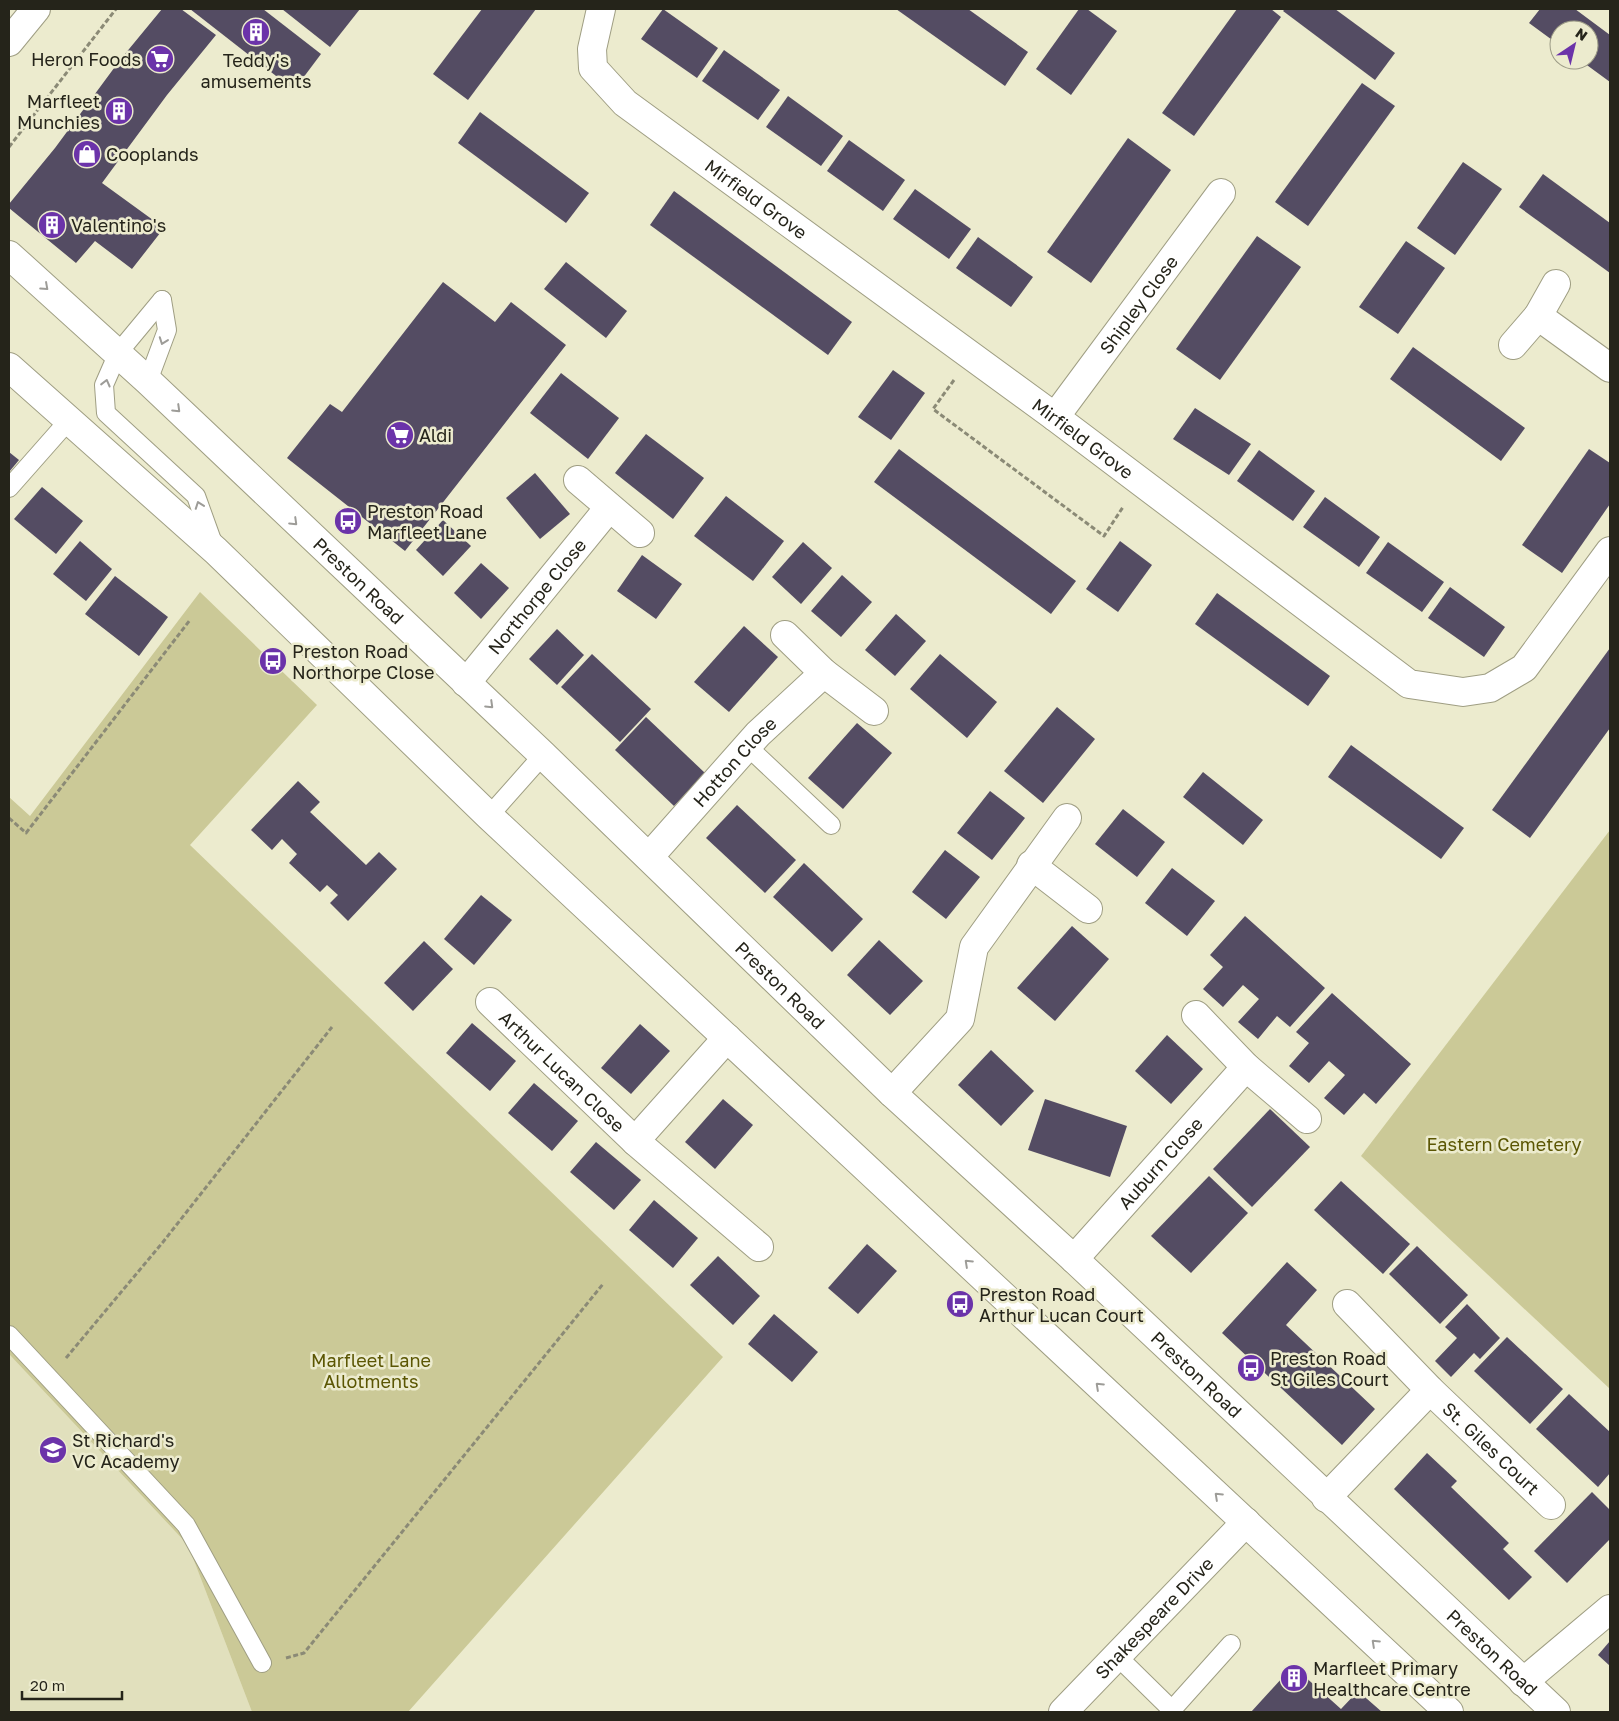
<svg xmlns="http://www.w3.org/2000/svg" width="1619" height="1721" viewBox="0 0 1619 1721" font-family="'Golos Text',sans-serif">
	<rect width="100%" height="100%" fill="#ecebce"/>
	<path fill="#e1e0bd" d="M9 1354 188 1545 252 1712H9Z"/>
	<g fill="#cbc997">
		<path d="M200 592 317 705 190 845 723 1357 408 1712H252L188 1545 9 1354V797L30 816Z"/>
		<path d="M1610 830V1389L1361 1156Z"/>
	</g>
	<g fill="#544c63">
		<path d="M162 9H181L216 35 167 95 102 183 164 228 132 269 95 241 76 263 9 208V204L55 148 120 60Z"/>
		<path d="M190 9H263L321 54 294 90Z"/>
		<path d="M282 9H360L330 47Z"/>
		<path d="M482 9H536L468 100 433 74Z"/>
		<path d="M663 9 718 48 697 78 641 39Z"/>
		<path d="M896 9H968L1028 52 1005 86Z"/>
		<path d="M1079 9H1087L1117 31 1071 95 1036 69Z"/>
		<path d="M1237 9H1271L1281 17 1194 136 1162 113Z"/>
		<path d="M1285 9H1335L1395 53 1375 80 1283 11Z"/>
		<path d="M1540 9H1575L1610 35V82L1580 60H1589V30H1559V45L1529 23Z"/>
		<path d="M724 50 780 90 758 120 702 81Z"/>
		<path d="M1362 83 1395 106 1308 226 1275 202Z"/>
		<path d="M788 96 843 136 821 166 766 127Z"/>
		<path d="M480 112 589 193 566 223 458 143Z"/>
		<path d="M1128 138 1171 170 1091 283 1047 252Z"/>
		<path d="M849 140 905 180 883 211 827 171Z"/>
		<path d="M1463 162 1502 189 1455 255 1417 228Z"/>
		<path d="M1543 174 1610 223V273L1519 207Z"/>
		<path d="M915 189 971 229 949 259 893 219Z"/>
		<path d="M674 191 852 322 828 355 650 225Z"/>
		<path d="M1257 236 1301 267 1220 380 1176 349Z"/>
		<path d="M978 237 1033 277 1011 307 956 268Z"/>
		<path d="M1406 241 1445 268 1398 334 1359 307Z"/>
		<path d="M566 262 627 311 606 338 544 289Z"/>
		<path d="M443 282 495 322 511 302 566 345 405 551 287 458 330 404 342 412Z"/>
		<path d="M1413 347 1525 428 1501 461 1390 379Z"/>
		<path d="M893 370 925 393 891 440 858 417Z"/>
		<path d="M561 373 619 418 588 459 530 413Z"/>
		<path d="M1195 408 1251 444 1229 475 1173 439Z"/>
		<path d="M646 434 704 478 673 519 615 473Z"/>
		<path d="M899 449 1076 581 1051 614 874 482Z"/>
		<path d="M1589 449 1610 463V504L1562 573 1522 545Z"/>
		<path d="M1259 450 1315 491 1293 521 1237 481Z"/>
		<path d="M9 452 19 460 9 472Z"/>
		<path d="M535 473 570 514 540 539 506 498Z"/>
		<path d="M42 487 83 521 56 554 14 519Z"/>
		<path d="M726 496 784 541 753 581 694 536Z"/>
		<path d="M1325 497 1380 537 1359 567 1303 527Z"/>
		<path d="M443 520 471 546 443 576 416 550Z"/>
		<path d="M80 541 112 569 86 601 53 574Z"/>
		<path d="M1120 541 1152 565 1118 612 1086 589Z"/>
		<path d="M803 542 832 568 801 604 772 577Z"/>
		<path d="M1388 542 1444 582 1422 612 1366 573Z"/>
		<path d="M642 555 682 584 656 619 617 591Z"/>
		<path d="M481 563 509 588 481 619 454 593Z"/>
		<path d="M842 575 872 602 841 637 811 611Z"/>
		<path d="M115 576 168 617 139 656 85 614Z"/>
		<path d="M1450 587 1505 627 1484 657 1428 618Z"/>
		<path d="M1217 593 1330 676 1308 706 1195 624Z"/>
		<path d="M896 614 926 641 895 676 865 650Z"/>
		<path d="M744 626 778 657 729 712 694 682Z"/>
		<path d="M557 629 584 655 557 685 529 659Z"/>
		<path d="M1610 648V728L1530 838 1492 810Z"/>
		<path d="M592 654 651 709 620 742 561 687Z"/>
		<path d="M940 654 997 702 967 738 910 689Z"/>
		<path d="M1057 707 1095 739 1043 803 1004 771Z"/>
		<path d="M646 717 705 773 674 806 615 750Z"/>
		<path d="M857 723 892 753 843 809 808 778Z"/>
		<path d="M1351 745 1464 828 1441 859 1328 777Z"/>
		<path d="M1203 772 1263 820 1243 845 1183 797Z"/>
		<path d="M298 781 320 802 310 812 366 865 379 852 397 869 348 921 330 903 338 895 327 885 320 892 289 863 297 854 282 839 272 850 251 830Z"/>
		<path d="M990 791 1025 818 992 860 957 833Z"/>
		<path d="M737 805 796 860 765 893 706 838Z"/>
		<path d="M1123 809 1165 842 1137 877 1095 844Z"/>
		<path d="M945 850 980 877 946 919 912 892Z"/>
		<path d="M804 863 863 919 832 952 773 897Z"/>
		<path d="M1172 868 1215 901 1187 936 1145 903Z"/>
		<path d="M481 895 512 920 474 965 444 939Z"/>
		<path d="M1245 916 1325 988 1290 1027 1277 1016 1258 1039 1238 1022 1259 999 1243 985 1223 1007 1203 989 1223 967 1210 955Z"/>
		<path d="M1072 926 1109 959 1055 1021 1017 988Z"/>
		<path d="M879 940 923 981 890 1015 847 975Z"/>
		<path d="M424 941 453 969 413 1011 384 983Z"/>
		<path d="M1332 993 1411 1064 1376 1104 1364 1093 1344 1115 1324 1098 1345 1075 1329 1061 1309 1083 1289 1066 1309 1043 1296 1032Z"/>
		<path d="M472 1023 516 1061 490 1091 446 1053Z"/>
		<path d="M640 1024 670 1051 631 1094 601 1068Z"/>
		<path d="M1167 1035 1203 1069 1171 1104 1135 1071Z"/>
		<path d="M991 1050 1034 1091 1001 1126 958 1085Z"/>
		<path d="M534 1083 578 1121 552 1151 508 1113Z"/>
		<path d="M723 1099 753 1125 715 1169 685 1142Z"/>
		<path d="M1045 1099 1127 1126 1110 1177 1028 1150Z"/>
		<path d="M1270 1109 1310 1147 1252 1207 1213 1169Z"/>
		<path d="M596 1142 641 1180 614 1210 570 1172Z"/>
		<path d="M1209 1176 1248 1213 1191 1273 1151 1236Z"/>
		<path d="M1341 1181 1410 1244 1383 1274 1314 1210Z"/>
		<path d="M654 1200 698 1238 673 1268 629 1230Z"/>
		<path d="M867 1244 897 1271 858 1314 828 1288Z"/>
		<path d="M1417 1246 1468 1295 1440 1324 1389 1274Z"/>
		<path d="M718 1256 760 1296 733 1325 690 1285Z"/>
		<path d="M1287 1262 1317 1290 1286 1325 1375 1409 1342 1445 1222 1333Z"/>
		<path d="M1467 1304 1500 1338 1480 1359 1474 1353 1451 1377 1435 1361 1457 1338 1445 1327Z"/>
		<path d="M774 1314 818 1352 792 1382 748 1344Z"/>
		<path d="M1507 1337 1563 1389 1530 1424 1474 1371Z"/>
		<path d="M1569 1394 1610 1432V1473L1598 1487 1536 1429Z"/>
		<path d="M1427 1453 1457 1481 1451 1487 1509 1543 1503 1549 1532 1577 1509 1600 1394 1489Z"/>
		<path d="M1592 1492 1610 1510V1539L1567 1583 1534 1551Z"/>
		<path d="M1610 1641V1666L1598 1655Z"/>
		<path d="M1293 1666 1341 1709 1358 1691 1382 1712H1251Z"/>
	</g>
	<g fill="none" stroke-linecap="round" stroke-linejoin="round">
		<defs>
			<g id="service">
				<path d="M162 300 118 353 104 385 106 413 196 496 214 546"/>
				<path d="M148 381 167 330 162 300"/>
				<path d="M9 488 69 420"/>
				<path d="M747 746 831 825"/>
				<path d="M489 816 543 755"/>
				<path d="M9 1335 186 1525 262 1663"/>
				<path d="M1118 1657 1172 1710"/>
				<path d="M1170 1712 1231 1644"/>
			</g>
			<g id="minor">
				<path id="s1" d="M601 9 592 49 593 68 625 103 1055 417 1409 684 1463 692 1490 688 1524 668 1610 551"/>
				<path d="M1538 316 1610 368"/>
				<path d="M1513 345 1538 316 1556 284"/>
				<path id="s2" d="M1055 417 1221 193"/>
				<path d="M578 480 640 533"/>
				<path d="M785 635 824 673 874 711"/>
				<path id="s3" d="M466 683 608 509"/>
				<path id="s4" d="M649 857 758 734 824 673"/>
				<path d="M1031 865 1088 909"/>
				<path id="s5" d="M490 1002 635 1141 759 1247"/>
				<path d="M1196 1015 1246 1067 1307 1119"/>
				<path d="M892 1093 960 1019 974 947 1067 818"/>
				<path d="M635 1141 727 1038"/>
				<path id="s6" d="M1074 1259 1246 1067"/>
				<path id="s7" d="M1347 1304 1430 1390 1551 1505"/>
				<path d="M1326 1498 1430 1390"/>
				<path d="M1523 1682 1610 1609"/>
				<path id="s8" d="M1063 1712 1246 1522"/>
			</g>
			<g id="tertiary">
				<path d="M9 42 36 9"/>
				<path id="s9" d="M9 255 148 381 543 755 892 1093 1074 1259 1556 1712"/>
				<path d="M9 367 216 551 489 816 1449 1712"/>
			</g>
		</defs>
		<use href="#service" stroke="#9f9e83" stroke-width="20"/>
		<use href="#minor" stroke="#9f9e83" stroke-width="30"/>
		<use href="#tertiary" stroke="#9f9e83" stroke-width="30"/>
		<g stroke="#8b8a76" stroke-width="3" stroke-dasharray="5 2.5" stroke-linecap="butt">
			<path d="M9 147 116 9"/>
			<path d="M954 380 933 409 1104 536 1123 507"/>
			<path d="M9 818 26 833 190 620"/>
			<path d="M66 1358 163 1242 332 1027"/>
			<path d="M286 1658 304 1653 603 1284"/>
		</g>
		<use href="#service" stroke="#fff" stroke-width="18"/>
		<use href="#minor" stroke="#fff" stroke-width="28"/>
		<use href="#tertiary" stroke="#fff" stroke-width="28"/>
	</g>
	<defs><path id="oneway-chevron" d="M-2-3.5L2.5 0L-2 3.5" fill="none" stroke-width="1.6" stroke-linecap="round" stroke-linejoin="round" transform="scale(1.25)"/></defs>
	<g stroke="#9d9c98">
		<use href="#oneway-chevron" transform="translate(45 287) rotate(42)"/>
		<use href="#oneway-chevron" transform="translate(163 341) rotate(110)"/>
		<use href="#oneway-chevron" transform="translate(106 383) rotate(-76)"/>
		<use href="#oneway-chevron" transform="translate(177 409) rotate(44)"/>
		<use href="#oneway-chevron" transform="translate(199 505) rotate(-110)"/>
		<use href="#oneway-chevron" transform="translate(294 522) rotate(44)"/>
		<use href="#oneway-chevron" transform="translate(490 705) rotate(44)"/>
		<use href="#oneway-chevron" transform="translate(968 1263) rotate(-137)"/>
		<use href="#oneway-chevron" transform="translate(1099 1386) rotate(-137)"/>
		<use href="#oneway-chevron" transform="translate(1218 1496) rotate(-137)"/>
		<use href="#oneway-chevron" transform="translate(1375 1643) rotate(-137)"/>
	</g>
	<defs>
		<symbol id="building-disc" viewBox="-11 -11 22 22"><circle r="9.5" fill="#6b33a9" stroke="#ecebce"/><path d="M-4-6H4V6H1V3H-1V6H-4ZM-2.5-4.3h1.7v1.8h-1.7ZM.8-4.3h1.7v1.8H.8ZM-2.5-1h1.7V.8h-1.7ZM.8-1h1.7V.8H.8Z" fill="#fff"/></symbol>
		<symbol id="supermarket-disc" viewBox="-11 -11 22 22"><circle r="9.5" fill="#6b33a9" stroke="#ecebce"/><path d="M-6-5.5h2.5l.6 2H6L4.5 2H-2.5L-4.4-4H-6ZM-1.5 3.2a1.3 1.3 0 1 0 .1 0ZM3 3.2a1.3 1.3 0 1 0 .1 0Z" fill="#fff"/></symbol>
		<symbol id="shop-disc" viewBox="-11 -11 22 22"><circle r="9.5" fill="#6b33a9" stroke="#ecebce"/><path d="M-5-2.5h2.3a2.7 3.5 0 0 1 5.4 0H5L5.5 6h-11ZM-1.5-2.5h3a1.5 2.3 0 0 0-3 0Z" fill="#fff"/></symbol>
		<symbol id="bus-disc" viewBox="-11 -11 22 22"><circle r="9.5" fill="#6b33a9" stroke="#ecebce"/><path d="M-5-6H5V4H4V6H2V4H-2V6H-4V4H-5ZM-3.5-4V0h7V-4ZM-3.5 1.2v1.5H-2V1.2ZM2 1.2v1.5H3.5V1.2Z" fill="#fff"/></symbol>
		<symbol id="school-disc" viewBox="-11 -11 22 22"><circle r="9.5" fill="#6b33a9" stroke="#ecebce"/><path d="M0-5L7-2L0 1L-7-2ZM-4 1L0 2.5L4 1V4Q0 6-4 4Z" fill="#fff"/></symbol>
	</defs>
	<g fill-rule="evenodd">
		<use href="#building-disc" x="240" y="16" width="32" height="32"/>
		<use href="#supermarket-disc" x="144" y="43" width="32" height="32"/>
		<use href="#building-disc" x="103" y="95" width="32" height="32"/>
		<use href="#shop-disc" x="71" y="138" width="32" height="32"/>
		<use href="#building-disc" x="36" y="209" width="32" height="32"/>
		<use href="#supermarket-disc" x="384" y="419" width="32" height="32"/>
		<use href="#bus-disc" x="332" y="505" width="32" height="32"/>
		<use href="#bus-disc" x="257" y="645" width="32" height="32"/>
		<use href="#bus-disc" x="944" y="1288" width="32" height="32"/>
		<use href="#bus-disc" x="1235" y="1352" width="32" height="32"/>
		<use href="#school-disc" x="37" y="1434" width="32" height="32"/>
		<use href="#building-disc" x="1278" y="1662" width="32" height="32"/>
	</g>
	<g text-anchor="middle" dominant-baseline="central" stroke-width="5" stroke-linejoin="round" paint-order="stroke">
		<g font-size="18" fill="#25241a" stroke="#ecebce" text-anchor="start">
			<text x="141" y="59" text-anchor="end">Heron Foods</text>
			<text x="256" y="60" text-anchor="middle">Teddy's<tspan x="256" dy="21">amusements</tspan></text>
			<text x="100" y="101" text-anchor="end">Marfleet<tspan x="100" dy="21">Munchies</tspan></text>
			<text x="106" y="154">Cooplands</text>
			<text x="71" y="225">Valentino's</text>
			<text x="419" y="435">Aldi</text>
			<text x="367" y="511">Preston Road<tspan x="367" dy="21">Marfleet Lane</tspan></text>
			<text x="292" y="651">Preston Road<tspan x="292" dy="21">Northorpe Close</tspan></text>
			<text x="979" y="1294">Preston Road<tspan x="979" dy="21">Arthur Lucan Court</tspan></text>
			<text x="1270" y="1358">Preston Road<tspan x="1270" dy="21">St Giles Court</tspan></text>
			<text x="72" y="1440">St Richard's<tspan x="72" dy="21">VC Academy</tspan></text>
			<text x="1313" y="1668">Marfleet Primary<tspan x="1313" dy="21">Healthcare Centre</tspan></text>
		</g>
		<g font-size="18" fill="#25241a" stroke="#ecebce">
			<text stroke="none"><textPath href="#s1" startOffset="270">Mirfield Grove</textPath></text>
			<text stroke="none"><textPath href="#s2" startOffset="140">Shipley Close</textPath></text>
			<text stroke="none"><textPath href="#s1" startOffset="675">Mirfield Grove</textPath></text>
			<text stroke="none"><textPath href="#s9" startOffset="478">Preston Road</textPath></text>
			<text stroke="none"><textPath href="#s3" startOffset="112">Northorpe Close</textPath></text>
			<text stroke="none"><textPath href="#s4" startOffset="128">Hotton Close</textPath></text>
			<text stroke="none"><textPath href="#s9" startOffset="1062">Preston Road</textPath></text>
			<text stroke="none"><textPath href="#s5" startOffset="100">Arthur Lucan Close</textPath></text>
			<text stroke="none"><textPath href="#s6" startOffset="129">Auburn Close</textPath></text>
			<text stroke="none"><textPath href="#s9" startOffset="1632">Preston Road</textPath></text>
			<text stroke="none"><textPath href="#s7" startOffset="204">St. Giles Court</textPath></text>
			<text stroke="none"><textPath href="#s8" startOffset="131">Shakespeare Drive</textPath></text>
			<text stroke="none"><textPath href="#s9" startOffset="2038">Preston Road</textPath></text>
		</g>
		<g font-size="18" fill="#5b5603" stroke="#ecebce">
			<text x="1504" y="1144">Eastern Cemetery</text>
			<text x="371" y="1360">Marfleet Lane<tspan x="371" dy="21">Allotments</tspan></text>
		</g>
	</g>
	<rect width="1619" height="1721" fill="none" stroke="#25241a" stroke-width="20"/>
	<g transform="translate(1574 45) rotate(35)"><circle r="24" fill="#ecebce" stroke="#9c9b86"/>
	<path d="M0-4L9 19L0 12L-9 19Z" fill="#6b33a9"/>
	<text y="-8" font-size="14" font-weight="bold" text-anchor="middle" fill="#25241a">N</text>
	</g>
	<path d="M22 1691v8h100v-8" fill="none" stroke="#25241a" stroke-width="2.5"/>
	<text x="30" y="1691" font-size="15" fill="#25241a" stroke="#ecebce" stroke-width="4" paint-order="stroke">20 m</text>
</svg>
